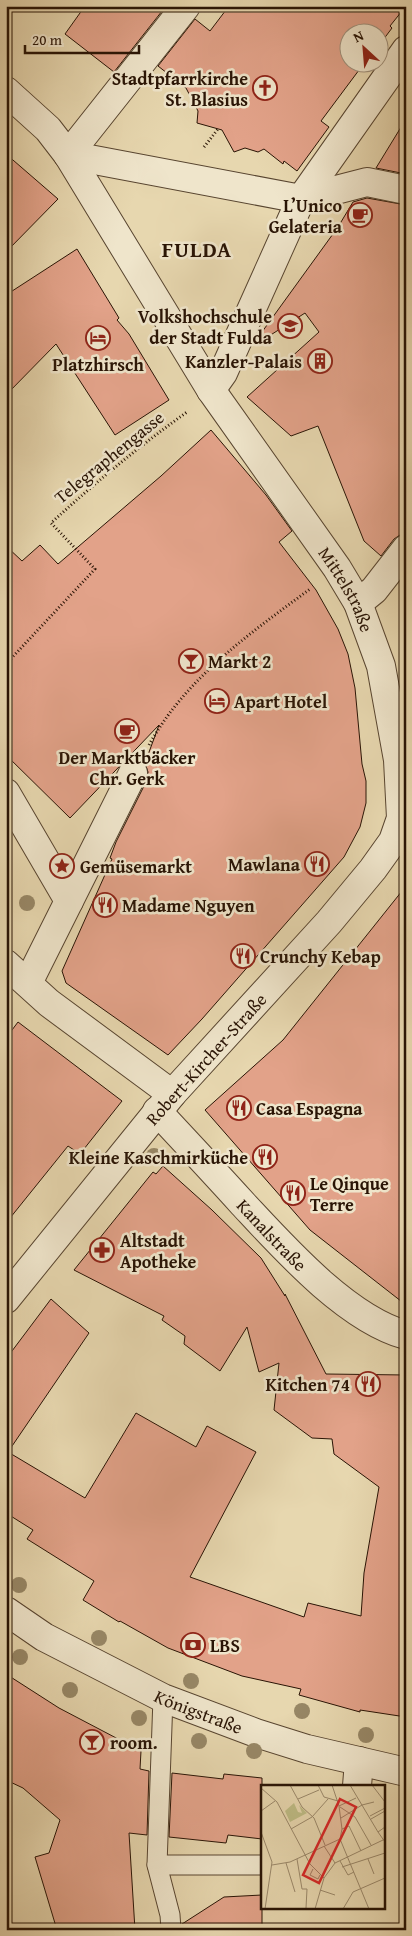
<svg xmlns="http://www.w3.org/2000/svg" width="412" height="1936" viewBox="0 0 412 1936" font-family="'Gentium Book Plus',serif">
	<rect width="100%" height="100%" fill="#e7d7af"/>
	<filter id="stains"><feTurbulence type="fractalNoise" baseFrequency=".004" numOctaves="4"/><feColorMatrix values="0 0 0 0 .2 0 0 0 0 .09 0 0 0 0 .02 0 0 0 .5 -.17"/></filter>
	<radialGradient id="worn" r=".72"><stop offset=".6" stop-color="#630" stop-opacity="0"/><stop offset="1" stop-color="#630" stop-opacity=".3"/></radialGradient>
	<g fill="#e2a289" stroke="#291405">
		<path d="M85 6H166L114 72 65 34Z"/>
		<path d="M229 6H406L390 26 392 28 380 44V32H350V62H365L321 121 329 127 297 171 284 161 283 164 264 149 258 152 245 148 234 152 222 130 197 123 198 111 186 88 158 66 195 19 210 31Z"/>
		<path d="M406 119V174L376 168Z"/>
		<path d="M6 154 58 199 6 252Z"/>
		<path d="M367 198 406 205V534L400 535 394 539 381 556 364 541 318 426 291 436 247 397 319 332 305 313 255 345 254 343 338 227 353 202Z"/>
		<path d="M77 249 119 318 117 320 129 334 169 400 115 435 56 344 6 395V295Z"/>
		<path d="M211 430 266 495 292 531 279 542 316 590 338 629 348 654 355 688 362 764 366 781V803L360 827 344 857 202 1019 168 1055 66 983 62 971 112 859 110 858 116 842 147 780 148 772 145 763 159 725 70 818 6 755V546L22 561 40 545 58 564 161 476Z"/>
		<path d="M406 886V1305L310 1230 205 1110 283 1040Z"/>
		<path d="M18 1022 122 1101 80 1154 68 1146 6 1223V1038Z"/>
		<path d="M163 1166 212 1210 261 1258 285 1296V1294L326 1374 406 1375V1717L360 1710V1712L299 1695 301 1689 242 1676 168 1648 120 1621 119 1622 83 1600 94 1581 27 1539 33 1530 6 1513V1359L51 1299 89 1333 8 1452 85 1498 136 1413 196 1447 207 1426 256 1452 190 1577 304 1617 308 1603 361 1616 364 1573 379 1487 334 1454 332 1439 312 1438 274 1410 279 1363 259 1372 247 1327 220 1371 184 1344 185 1336 162 1320 164 1316 74 1270 153 1172 156 1174Z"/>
		<path d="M6 1674 59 1708 141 1751 140 1769 149 1771 147 1835 129 1833 135 1930H57L35 1857 49 1853 60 1820 23 1788 6 1780Z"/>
		<path d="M172 1773 223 1779 224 1774 262 1778V1839L228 1835 226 1843 169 1837Z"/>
		<path d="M262 1895V1930H182V1924L224 1897Z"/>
	</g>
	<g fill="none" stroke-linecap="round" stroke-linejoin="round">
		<defs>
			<g id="service">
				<path d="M163 1698 157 1865H262"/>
				<path d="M157 1865 170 1915 171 1930"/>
			</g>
			<g id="pedestrian">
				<path d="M68 155 301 199 367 182 406 190"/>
				<path d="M211 390 223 373 301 199 406 50"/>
				<path d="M6 793 69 901"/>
				<path d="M28 983 133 773"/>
				<path id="s1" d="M157 1111C186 1142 215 1173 243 1204 284 1248 347 1319 406 1335"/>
			</g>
			<g id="minor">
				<path id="s2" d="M6 91 48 129 68 155 211 390 337 568 358 603 381 666 398 760 401 818 393 841 373 869 329 922 172 1094 6 1299"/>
				<path d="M68 155 186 6"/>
				<path d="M358 603 374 590 406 549"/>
				<path d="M6 964 49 1003 172 1094"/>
				<path id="s3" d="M6 1611 44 1637 163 1698 256 1733 307 1749 406 1772"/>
				<path d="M357 1786 359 1761"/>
			</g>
		</defs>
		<use href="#service" stroke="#584530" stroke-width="21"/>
		<use href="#pedestrian" stroke="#584530" stroke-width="30"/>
		<use href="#minor" stroke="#584530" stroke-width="30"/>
		<g stroke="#291405" stroke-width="3" stroke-dasharray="1 2.5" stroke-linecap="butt">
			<path d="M204 147 218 129"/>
			<path d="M6 664 95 569 51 523C95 483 138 447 187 412"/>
			<path d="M149 745C186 678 249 634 310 589"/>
		</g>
		<use href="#service" stroke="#efe5cb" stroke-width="19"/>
		<use href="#pedestrian" stroke="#efe5cb" stroke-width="28"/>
		<use href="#minor" stroke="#efe5cb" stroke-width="28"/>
	</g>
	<g fill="#978766">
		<circle cx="27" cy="903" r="8"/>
		<circle cx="154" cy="1156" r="8"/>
		<circle cx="19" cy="1585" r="8"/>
		<circle cx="99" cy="1638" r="8"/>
		<circle cx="20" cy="1657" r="8"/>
		<circle cx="191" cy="1681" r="8"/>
		<circle cx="70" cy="1690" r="8"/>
		<circle cx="302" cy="1711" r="8"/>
		<circle cx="139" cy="1718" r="8"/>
		<circle cx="366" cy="1735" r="8"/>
		<circle cx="199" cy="1741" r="8"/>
		<circle cx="254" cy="1751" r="8"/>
	</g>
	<defs>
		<symbol id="church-ring" viewBox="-11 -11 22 22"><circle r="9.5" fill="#efe5cb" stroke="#8f2418" stroke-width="1.5"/><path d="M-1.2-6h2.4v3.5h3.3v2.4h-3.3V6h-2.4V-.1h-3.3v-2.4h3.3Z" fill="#8f2418"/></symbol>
		<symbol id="cafe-ring" viewBox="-11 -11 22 22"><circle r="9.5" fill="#efe5cb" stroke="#8f2418" stroke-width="1.5"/><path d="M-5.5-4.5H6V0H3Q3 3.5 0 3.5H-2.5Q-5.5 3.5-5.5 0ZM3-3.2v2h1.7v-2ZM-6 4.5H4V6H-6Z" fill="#8f2418"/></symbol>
		<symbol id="university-ring" viewBox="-11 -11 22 22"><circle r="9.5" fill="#efe5cb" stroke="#8f2418" stroke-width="1.5"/><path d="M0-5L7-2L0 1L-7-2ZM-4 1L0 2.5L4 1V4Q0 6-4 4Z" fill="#8f2418"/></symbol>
		<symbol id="hotel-ring" viewBox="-11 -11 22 22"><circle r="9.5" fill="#efe5cb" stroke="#8f2418" stroke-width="1.5"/><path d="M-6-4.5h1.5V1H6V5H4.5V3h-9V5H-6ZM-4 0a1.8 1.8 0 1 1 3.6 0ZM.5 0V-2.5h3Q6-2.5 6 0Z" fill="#8f2418"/></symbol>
		<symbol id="building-ring" viewBox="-11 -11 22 22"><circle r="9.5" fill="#efe5cb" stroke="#8f2418" stroke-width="1.5"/><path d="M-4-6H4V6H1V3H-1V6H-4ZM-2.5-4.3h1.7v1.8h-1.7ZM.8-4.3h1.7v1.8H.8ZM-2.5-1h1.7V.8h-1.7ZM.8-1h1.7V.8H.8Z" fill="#8f2418"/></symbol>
		<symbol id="bar-ring" viewBox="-11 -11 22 22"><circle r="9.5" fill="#efe5cb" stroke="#8f2418" stroke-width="1.5"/><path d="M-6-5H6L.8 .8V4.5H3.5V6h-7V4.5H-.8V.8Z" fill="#8f2418"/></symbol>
		<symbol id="restaurant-ring" viewBox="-11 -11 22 22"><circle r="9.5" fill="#efe5cb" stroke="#8f2418" stroke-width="1.5"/><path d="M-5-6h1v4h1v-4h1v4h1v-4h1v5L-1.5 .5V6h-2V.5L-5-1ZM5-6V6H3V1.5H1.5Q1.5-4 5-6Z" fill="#8f2418"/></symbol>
		<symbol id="sight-ring" viewBox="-11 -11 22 22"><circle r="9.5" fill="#efe5cb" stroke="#8f2418" stroke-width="1.5"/><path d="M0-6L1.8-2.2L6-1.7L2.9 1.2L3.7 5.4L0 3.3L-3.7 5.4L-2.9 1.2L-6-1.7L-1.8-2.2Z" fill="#8f2418"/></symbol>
		<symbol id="pharmacy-ring" viewBox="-11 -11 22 22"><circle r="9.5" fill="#efe5cb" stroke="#8f2418" stroke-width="1.5"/><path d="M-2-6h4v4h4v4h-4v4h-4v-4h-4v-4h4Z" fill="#8f2418"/></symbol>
		<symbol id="bank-ring" viewBox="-11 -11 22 22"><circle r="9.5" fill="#efe5cb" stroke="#8f2418" stroke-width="1.5"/><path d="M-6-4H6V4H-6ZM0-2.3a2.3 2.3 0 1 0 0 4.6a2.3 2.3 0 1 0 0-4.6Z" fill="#8f2418"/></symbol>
	</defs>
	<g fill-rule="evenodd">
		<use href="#church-ring" x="251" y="74" width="28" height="28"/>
		<use href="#cafe-ring" x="346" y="201" width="28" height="28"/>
		<use href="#university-ring" x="276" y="312" width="28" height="28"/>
		<use href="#hotel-ring" x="84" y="324" width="28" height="28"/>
		<use href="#building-ring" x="306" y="347" width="28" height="28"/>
		<use href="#bar-ring" x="177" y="647" width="28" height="28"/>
		<use href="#hotel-ring" x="203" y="687" width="28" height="28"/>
		<use href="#cafe-ring" x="113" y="717" width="28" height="28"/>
		<use href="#restaurant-ring" x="303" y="850" width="28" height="28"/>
		<use href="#sight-ring" x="48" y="852" width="28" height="28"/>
		<use href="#restaurant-ring" x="91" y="891" width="28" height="28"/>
		<use href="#restaurant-ring" x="229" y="942" width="28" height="28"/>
		<use href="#restaurant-ring" x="225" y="1094" width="28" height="28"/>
		<use href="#restaurant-ring" x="251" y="1143" width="28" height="28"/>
		<use href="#restaurant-ring" x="279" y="1179" width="28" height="28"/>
		<use href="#pharmacy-ring" x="88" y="1236" width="28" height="28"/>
		<use href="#restaurant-ring" x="354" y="1370" width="28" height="28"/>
		<use href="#bank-ring" x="179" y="1631" width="28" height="28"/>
		<use href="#bar-ring" x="78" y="1728" width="28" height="28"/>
	</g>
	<g text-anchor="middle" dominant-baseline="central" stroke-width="5" stroke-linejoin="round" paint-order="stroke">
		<g font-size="18" font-weight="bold" fill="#291405" stroke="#efe5cb" text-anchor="start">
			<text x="248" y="78" text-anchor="end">Stadtpfarrkirche<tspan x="248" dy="21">St. Blasius</tspan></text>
			<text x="342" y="205" text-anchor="end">L’Unico<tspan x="342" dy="21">Gelateria</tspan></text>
			<text x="272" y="316" text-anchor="end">Volkshochschule<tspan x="272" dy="21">der Stadt Fulda</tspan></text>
			<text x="302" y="361" text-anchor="end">Kanzler-Palais</text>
			<text x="98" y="364" text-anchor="middle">Platzhirsch</text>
			<text x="208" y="661">Markt 2</text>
			<text x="234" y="701">Apart Hotel</text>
			<text x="127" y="757" text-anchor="middle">Der Marktbäcker<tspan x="127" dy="21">Chr. Gerk</tspan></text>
			<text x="300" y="864" text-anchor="end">Mawlana</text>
			<text x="80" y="866">Gemüsemarkt</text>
			<text x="122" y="905">Madame Nguyen</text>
			<text x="260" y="956">Crunchy Kebap</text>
			<text x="256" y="1108">Casa Espagna</text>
			<text x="248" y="1157" text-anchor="end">Kleine Kaschmirküche</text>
			<text x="310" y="1183">Le Qinque<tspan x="310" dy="21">Terre</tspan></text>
			<text x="120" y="1240">Altstadt<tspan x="120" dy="21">Apotheke</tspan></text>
			<text x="350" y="1384" text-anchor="end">Kitchen 74</text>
			<text x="210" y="1645">LBS</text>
			<text x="110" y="1742">room.</text>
		</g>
		<g font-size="18" fill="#291405" stroke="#efe5cb">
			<text transform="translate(109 457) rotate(-39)">Telegraphengasse</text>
			<text stroke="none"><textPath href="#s2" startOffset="606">Mittelstraße</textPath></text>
			<text transform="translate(206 1059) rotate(-48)">Robert-Kircher-Straße</text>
			<text stroke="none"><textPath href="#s1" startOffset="169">Kanalstraße</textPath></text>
			<text stroke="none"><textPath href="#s3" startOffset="218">Königstraße</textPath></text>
		</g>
		<g font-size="22" font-weight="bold" letter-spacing="1" fill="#291405" stroke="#efe5cb">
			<text x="197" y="249">FULDA</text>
		</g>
	</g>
	<g transform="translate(261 1785)">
		<rect width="124" height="124" fill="#e7d7af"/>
		<path d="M33 18 37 27 41 28 38 20 46 28 29 37 24 26Z" fill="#bebc85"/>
		<path fill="none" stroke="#9b896b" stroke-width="1" d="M29 0 41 22 53 33 64 60M57 0 63 12 77 16M71 0 78 21 81 44 79 54 108 124M89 0 117 47M111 0 124 17M0 3 16 17 49 79 63 93M37 14 58 5M78 21 95 13M79 22 94 32 110 60M0 26 14 16M109 31 124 23M80 33 101 20 113 17M110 34 124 26M124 42 117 47 124 57M30 44 51 32 67 14M81 44 88 41 100 66M0 47 11 77 4 124M63 61 74 78M36 74 41 104H46L45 123M107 74 113 89M79 76 87 90 93 87M25 78 34 107M11 80 29 77 79 54M81 82 124 68M52 84 49 90 57 94 59 90M59 105 74 110M54 124 63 93 74 78 122 55M82 124 92 107 124 93"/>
		<path fill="#d62828" fill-opacity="0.15" stroke="#d62828" stroke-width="2.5" d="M79 14 95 22 58 98 42 90Z"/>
		<rect width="124" height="124" fill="none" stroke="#291405" stroke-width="2.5"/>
	</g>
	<rect width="412" height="1936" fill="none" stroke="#e7d7af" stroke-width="25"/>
	<rect x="8" y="8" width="397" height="1921" fill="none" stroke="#291405" stroke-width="2.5"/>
	<rect x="12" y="12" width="387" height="1911" fill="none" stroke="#291405"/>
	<g transform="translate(364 48) rotate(334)"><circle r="24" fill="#efe5cb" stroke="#a0917c"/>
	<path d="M0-4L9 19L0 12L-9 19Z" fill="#8f2418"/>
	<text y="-8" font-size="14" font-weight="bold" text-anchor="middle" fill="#291405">N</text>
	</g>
	<path d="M25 45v8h114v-8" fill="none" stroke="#291405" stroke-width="2.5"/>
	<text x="32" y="45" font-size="15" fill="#291405" stroke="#efe5cb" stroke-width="4" paint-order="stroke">20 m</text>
	<rect width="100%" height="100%" filter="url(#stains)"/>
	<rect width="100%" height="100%" fill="url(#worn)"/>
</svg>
